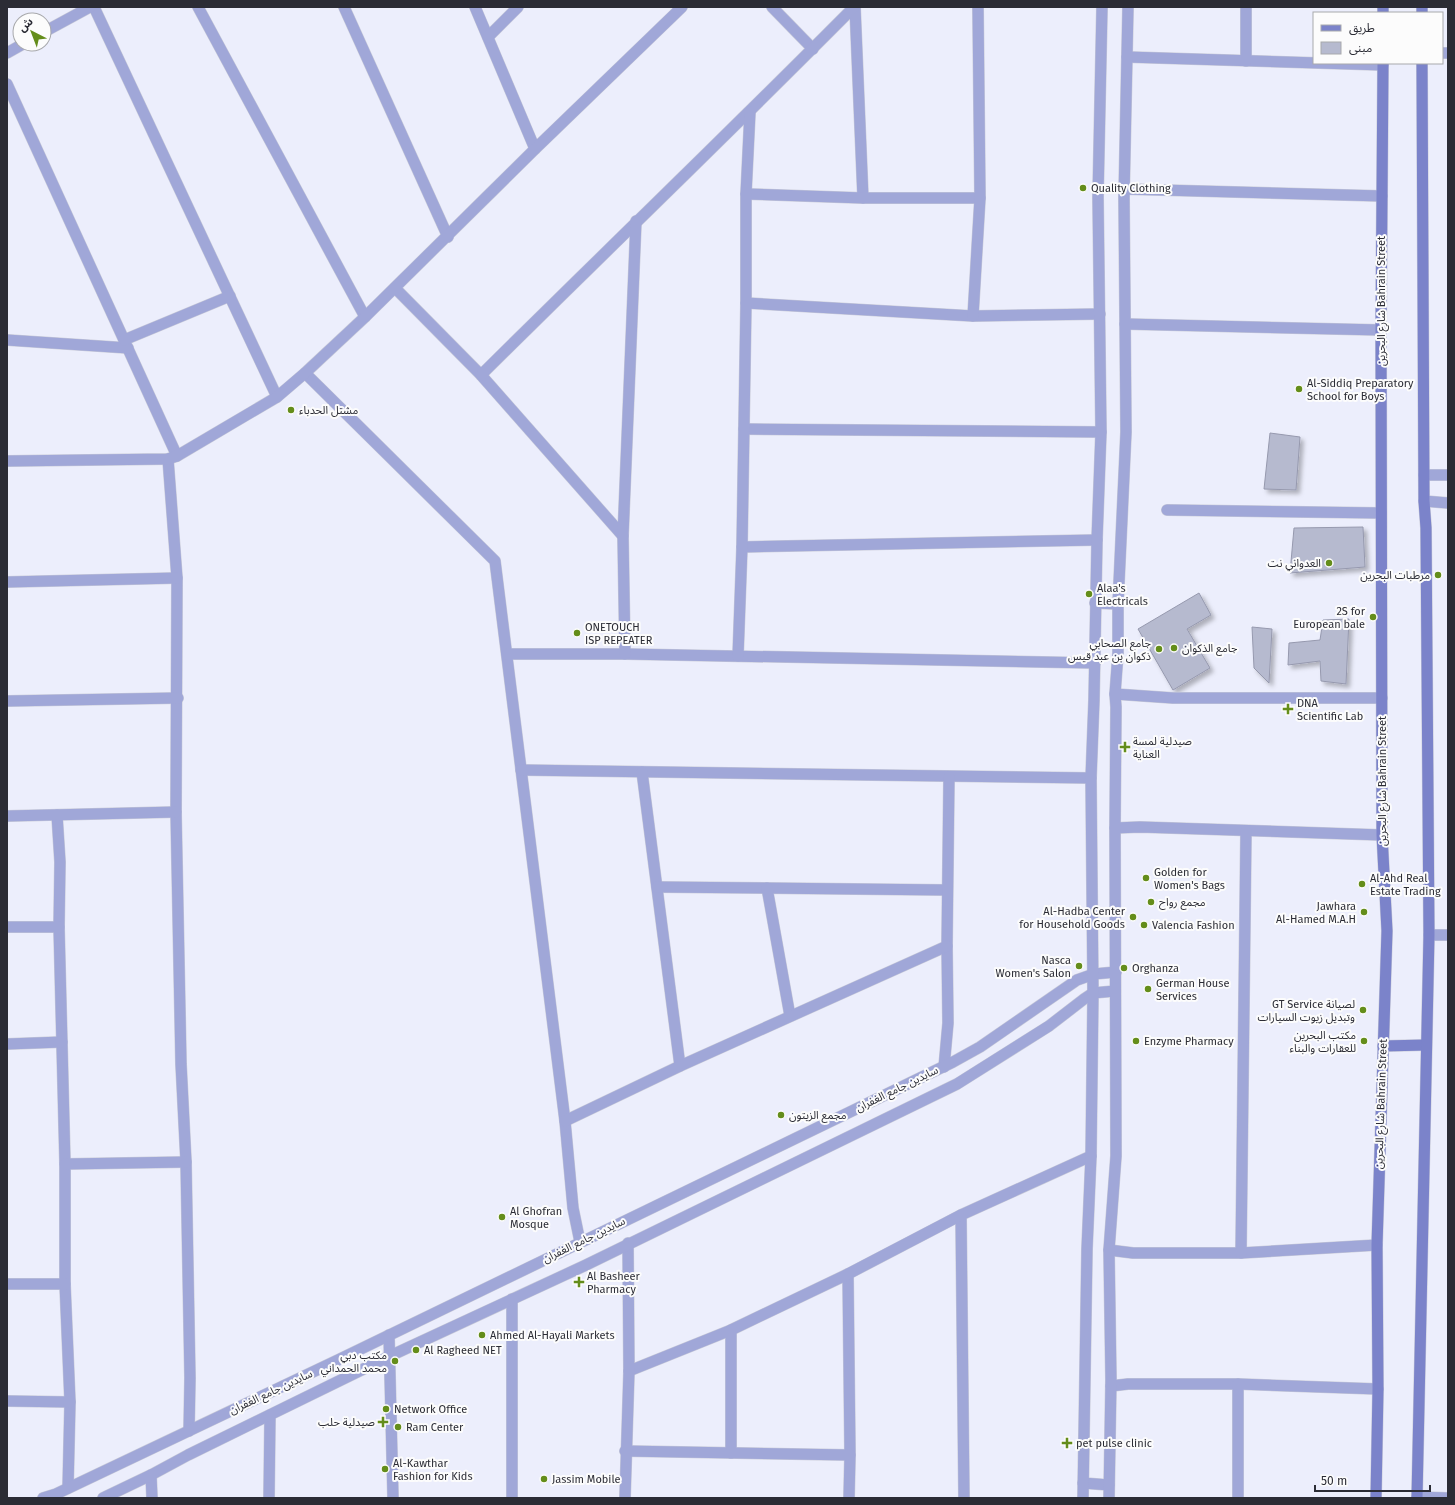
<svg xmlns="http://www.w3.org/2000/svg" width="1455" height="1505" viewBox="0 0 1455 1505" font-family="'Fira Sans','Noto Sans Arabic',sans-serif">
	<defs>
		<filter id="shadow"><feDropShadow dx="3.5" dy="3.5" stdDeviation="2" flood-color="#0004"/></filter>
	</defs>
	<rect width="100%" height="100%" fill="#eceefc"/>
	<g fill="#b6bacf" stroke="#9699ae" filter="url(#shadow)">
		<path d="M1270 433 1300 437 1296 490 1264 489Z"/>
		<path d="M1363 527 1365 567 1290 573 1294 528Z"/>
		<path d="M1199 593 1211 615 1187 629 1210 668 1173 690 1138 629Z"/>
		<path d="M1349 619 1346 684 1321 681 1320 661 1288 665 1289 643 1320 640 1323 620Z"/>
		<path d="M1252 627 1272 629 1269 683 1254 668Z"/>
	</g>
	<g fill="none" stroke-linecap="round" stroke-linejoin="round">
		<defs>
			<g id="minor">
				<path d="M94 7 277 397"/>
				<path d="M198 7 365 317"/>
				<path d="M344 7 448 237"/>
				<path d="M475 7 535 149"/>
				<path d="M772 7 813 49"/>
				<path d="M855 7 863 198"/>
				<path d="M44 32 90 7"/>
				<path d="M488 37 518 7"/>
				<path d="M7 53 23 44"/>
				<path d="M1442 53H1448"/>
				<path d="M1127 57 1383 65"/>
				<path d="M1246 61V7"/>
				<path d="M7 84 177 456"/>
				<path d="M1124 189 1382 196"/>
				<path d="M746 194 863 198H980"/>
				<path d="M395 288 481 375 623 536"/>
				<path d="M746 303 973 316 1100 314"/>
				<path d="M973 316 980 198 978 7"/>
				<path d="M1125 324 1381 330"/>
				<path d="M7 340 128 348"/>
				<path d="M124 340 230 296"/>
				<path d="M305 373 495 561 565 1121 573 1208 580 1242"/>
				<path d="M481 375C605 252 731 131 854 7"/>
				<path d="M744 429 1101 432"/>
				<path d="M168 459 177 578 176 812 181 1064 186 1162 190 1378 189 1431"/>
				<path d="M7 461 168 459 177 456 277 397 305 373 365 317 535 149 682 7"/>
				<path d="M1167 510 1381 513"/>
				<path d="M742 547 1097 540"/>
				<path d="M7 582 177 578"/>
				<path d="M507 654H625L1095 663"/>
				<path d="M625 654 623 536 636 221"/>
				<path d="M738 656 742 547 746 303V194L750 112"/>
				<path d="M1115 694 1173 698H1382"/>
				<path d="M7 701 178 698"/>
				<path d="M521 770 1091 778"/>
				<path d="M642 772 680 1066"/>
				<path d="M57 815 60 862 59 927 65 1164V1284L70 1402 68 1488"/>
				<path d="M7 816 176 812"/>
				<path d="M1115 828 1140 827 1382 835"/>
				<path d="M657 887 947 890"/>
				<path d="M767 888 790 1016"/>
				<path d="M7 927H59"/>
				<path d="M1429 935H1448"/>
				<path d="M7 1044 62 1042"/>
				<path d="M944 1067 948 1023 947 946 949 777"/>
				<path d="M565 1121 680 1066 947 946"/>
				<path d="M65 1164 186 1162"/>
				<path d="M961 1215 964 1498"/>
				<path d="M1109 1250 1133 1253H1241L1377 1245"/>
				<path d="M1241 1253 1246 831"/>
				<path d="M848 1274 850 1455 849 1498"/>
				<path d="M7 1284H65"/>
				<path d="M512 1299V1498"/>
				<path d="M389 1335 393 1498"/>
				<path d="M629 1371 731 1330 848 1274 961 1215 1091 1156"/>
				<path d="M1111 1386 1128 1384H1238L1378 1389"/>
				<path d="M7 1401 70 1402"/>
				<path d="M625 1451 850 1455"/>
				<path d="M731 1453V1330"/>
				<path d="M151 1475 152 1498"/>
				<path d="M269 1498 270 1415"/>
				<path d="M625 1498 629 1371 628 1243"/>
				<path d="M1238 1498V1384"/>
			</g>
			<g id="tertiary">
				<path d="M1424 475H1448"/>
				<path d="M1424 501 1448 503"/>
				<path d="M1095 603 1118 604"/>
				<path d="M1083 1483 1109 1485"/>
				<path d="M1417 1497 1448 1498"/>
				<path d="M43 1498 56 1494 338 1360 953 1062 980 1047 1077 980 1094 974 1116 972"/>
				<path d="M103 1498 151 1475 188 1455 390 1356 586 1265 957 1084 1049 1026 1084 999 1093 993 1115 991"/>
				<path d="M1083 1498 1087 1249 1091 1156 1093 993 1091 778 1094 700 1097 540 1101 432 1098 197 1102 7"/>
				<path d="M1109 1498 1111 1380 1109 1250 1116 1156 1115 828 1116 707 1115 694 1118 653V604L1126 432 1124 197 1128 7"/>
			</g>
			<g id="secondary">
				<path d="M1383 13V7"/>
				<path d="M1422 13V7"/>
				<path d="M1383 1046 1426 1045"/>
				<path d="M1376 1498 1378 1389 1377 1245 1387 931 1382 835 1381 330 1383 63"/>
				<path d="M1417 1498 1429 935 1426 528 1424 501 1422 63"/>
			</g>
		</defs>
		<use href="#minor" stroke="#c9cbd8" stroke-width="12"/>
		<use href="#tertiary" stroke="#c9cbd8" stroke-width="12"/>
		<use href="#secondary" stroke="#c9cbd8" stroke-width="12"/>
		<use href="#minor" stroke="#a0a7d8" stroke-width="11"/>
		<use href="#tertiary" stroke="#a0a7d8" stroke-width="11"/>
		<use href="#secondary" stroke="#7b83ca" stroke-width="11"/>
	</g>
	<g fill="#648d1a" stroke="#fcfcfc" stroke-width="1.5">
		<circle cx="1083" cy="188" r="4"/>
		<circle cx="1299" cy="389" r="4"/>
		<circle cx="291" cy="410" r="4"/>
		<circle cx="1329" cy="563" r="4"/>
		<circle cx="1438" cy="575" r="4"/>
		<circle cx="1089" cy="594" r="4"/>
		<circle cx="1373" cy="617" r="4"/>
		<circle cx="577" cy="633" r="4"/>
		<circle cx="1174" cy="648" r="4"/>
		<circle cx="1159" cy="649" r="4"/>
		<path d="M1286 703h4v4h4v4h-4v4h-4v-4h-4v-4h4z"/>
		<path d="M1123 741h4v4h4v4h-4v4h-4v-4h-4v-4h4z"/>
		<circle cx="1146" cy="878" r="4"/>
		<circle cx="1362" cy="884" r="4"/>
		<circle cx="1151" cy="902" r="4"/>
		<circle cx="1364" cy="912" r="4"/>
		<circle cx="1133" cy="917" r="4"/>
		<circle cx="1144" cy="925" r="4"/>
		<circle cx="1079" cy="966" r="4"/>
		<circle cx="1124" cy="968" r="4"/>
		<circle cx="1148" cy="989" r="4"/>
		<circle cx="1363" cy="1010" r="4"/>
		<circle cx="1136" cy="1041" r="4"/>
		<circle cx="1364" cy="1041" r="4"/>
		<circle cx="781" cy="1115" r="4"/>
		<circle cx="502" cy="1217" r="4"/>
		<path d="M577 1276h4v4h4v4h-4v4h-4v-4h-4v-4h4z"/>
		<circle cx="482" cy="1335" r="4"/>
		<circle cx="416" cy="1350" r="4"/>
		<circle cx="395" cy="1361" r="4"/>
		<circle cx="386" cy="1409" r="4"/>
		<path d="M381 1416h4v4h4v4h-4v4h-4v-4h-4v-4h4z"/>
		<circle cx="398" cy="1427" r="4"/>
		<path d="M1065 1437h4v4h4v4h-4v4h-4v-4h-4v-4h4z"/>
		<circle cx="385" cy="1469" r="4"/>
		<circle cx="544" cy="1479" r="4"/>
	</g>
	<g text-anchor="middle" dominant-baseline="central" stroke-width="4" stroke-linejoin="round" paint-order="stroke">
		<g font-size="11" fill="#2b2c35" stroke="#fcfcfc" text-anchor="start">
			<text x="1091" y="188">Quality Clothing</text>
			<text x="1307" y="383">Al-Siddiq Preparatory<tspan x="1307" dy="13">School for Boys</tspan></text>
			<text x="299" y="410">مشتل الحدباء</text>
			<text x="1321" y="563" text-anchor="end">العدواني نت</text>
			<text x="1430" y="575" text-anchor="end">مرطبات البحرين</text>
			<text x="1097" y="588">Alaa's<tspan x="1097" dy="13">Electricals</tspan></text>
			<text x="1365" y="611" text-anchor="end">2S for<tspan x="1365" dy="13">European bale</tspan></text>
			<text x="585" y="627">ONETOUCH<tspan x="585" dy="13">ISP REPEATER</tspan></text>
			<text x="1151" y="643" text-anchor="end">جامع الصحابي<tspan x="1151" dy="13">ذكوان بن عبد قيس</tspan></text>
			<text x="1182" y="648">جامع الذكوان</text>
			<text x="1297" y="703">DNA<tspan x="1297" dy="13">Scientific Lab</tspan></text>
			<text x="1133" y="741">صيدلية لمسة<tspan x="1133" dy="13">العناية</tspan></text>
			<text x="1154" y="872">Golden for<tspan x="1154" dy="13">Women's Bags</tspan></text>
			<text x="1370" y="878">Al-Ahd Real<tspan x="1370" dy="13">Estate Trading</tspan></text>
			<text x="1159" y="902">مجمع رواح</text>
			<text x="1356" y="906" text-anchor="end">Jawhara<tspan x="1356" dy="13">Al-Hamed M.A.H</tspan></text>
			<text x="1125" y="911" text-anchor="end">Al-Hadba Center<tspan x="1125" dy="13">for Household Goods</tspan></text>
			<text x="1152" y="925">Valencia Fashion</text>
			<text x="1071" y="960" text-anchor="end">Nasca<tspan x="1071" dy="13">Women's Salon</tspan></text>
			<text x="1132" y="968">Orghanza</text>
			<text x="1156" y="983">German House<tspan x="1156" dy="13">Services</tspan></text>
			<text x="1355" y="1004" text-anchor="end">GT Service لصيانة<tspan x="1355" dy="13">وتبديل زيوت السيارات</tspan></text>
			<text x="1356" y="1035" text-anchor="end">مكتب البحرين<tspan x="1356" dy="13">للعقارات والبناء</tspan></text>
			<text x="1144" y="1041">Enzyme Pharmacy</text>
			<text x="789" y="1115">مجمع الزيتون</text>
			<text x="510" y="1211">Al Ghofran<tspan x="510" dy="13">Mosque</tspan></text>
			<text x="587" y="1276">Al Basheer<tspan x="587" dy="13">Pharmacy</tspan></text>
			<text x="490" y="1335">Ahmed Al-Hayali Markets</text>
			<text x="424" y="1350">Al Ragheed NET</text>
			<text x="387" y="1355" text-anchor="end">مكتب دبي<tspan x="387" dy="13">محمد الحمداني</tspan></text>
			<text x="394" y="1409">Network Office</text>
			<text x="375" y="1422" text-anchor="end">صيدلية حلب</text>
			<text x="406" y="1427">Ram Center</text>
			<text x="1076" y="1443">pet pulse clinic</text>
			<text x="393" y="1463">Al-Kawthar<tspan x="393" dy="13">Fashion for Kids</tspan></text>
			<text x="552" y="1479">Jassim Mobile</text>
		</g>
		<g font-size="11" fill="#2b2c35" stroke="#fcfcfc">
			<text transform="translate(1381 301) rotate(-90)">شارع البحرين Bahrain Street</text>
			<text transform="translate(1382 781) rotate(-90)">شارع البحرين Bahrain Street</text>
			<text transform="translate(897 1089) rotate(-26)">سايدين جامع الغفران</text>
			<text transform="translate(1381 1104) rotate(-88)">شارع البحرين Bahrain Street</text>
			<text transform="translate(584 1240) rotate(-26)">سايدين جامع الغفران</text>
			<text transform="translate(271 1392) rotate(-25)">سايدين جامع الغفران</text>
		</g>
	</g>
	<rect width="1455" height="1505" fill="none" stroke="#2b2c35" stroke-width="16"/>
	<rect x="1313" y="12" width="130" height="52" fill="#fcfcfc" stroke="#a8a9ac"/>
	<rect x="1321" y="25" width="20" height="6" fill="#7b83ca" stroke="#a8a9ac"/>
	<text x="1349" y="32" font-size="12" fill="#2b2c35">طريق</text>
	<rect x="1321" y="42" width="20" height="12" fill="#b6bacf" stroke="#a8a9ac"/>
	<text x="1349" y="52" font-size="12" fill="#2b2c35">مبنى</text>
	<g transform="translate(32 32) rotate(318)"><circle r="19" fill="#fcfcfc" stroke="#a8a9ac"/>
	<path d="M0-3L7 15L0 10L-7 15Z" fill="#648d1a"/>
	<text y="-6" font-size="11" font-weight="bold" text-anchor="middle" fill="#2b2c35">ش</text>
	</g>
	<path d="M1315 1485v6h115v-6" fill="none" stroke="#2b2c35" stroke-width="2"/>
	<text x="1321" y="1485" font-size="12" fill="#2b2c35" stroke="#fcfcfc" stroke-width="3" paint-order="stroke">50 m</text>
</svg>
